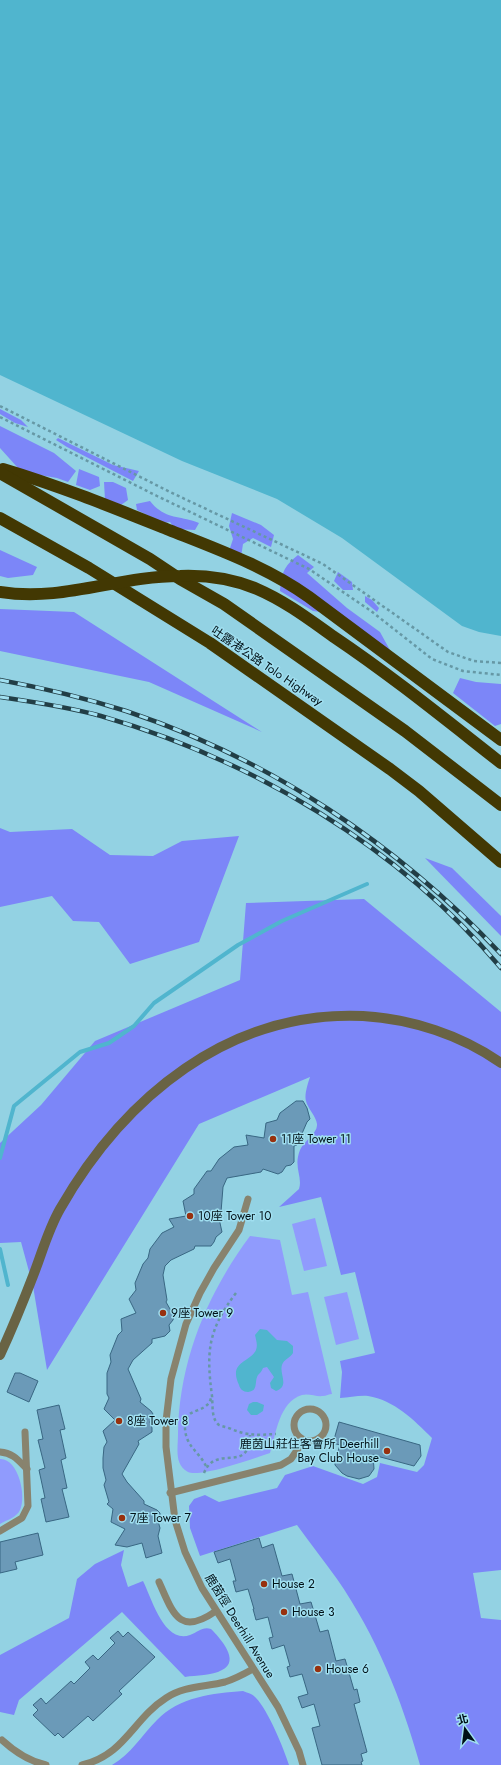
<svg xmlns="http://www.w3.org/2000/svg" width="501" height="1765" viewBox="0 0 501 1765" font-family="Jost,'Noto Sans TC',sans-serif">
	<rect width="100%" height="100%" fill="#93d2e3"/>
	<g fill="#909bfd">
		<path d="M315 1218 327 1266 304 1271 292 1224Z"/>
		<path d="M250 1236 280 1240 292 1295 308 1292 332 1394C329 1394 326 1396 323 1396 316 1397 309 1393 302 1395 279 1402 276 1434 270 1453 255 1458 200 1478 188 1472 174 1465 178 1448 178 1434 179 1361 207 1294 250 1236Z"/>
		<path d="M347 1292 359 1339 336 1345 324 1297Z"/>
		<path d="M0 1459C18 1458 27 1496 20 1510 17 1517 7 1520 0 1524Z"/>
	</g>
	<g fill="#7c86f8">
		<path d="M0 409 21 420 28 427 15 423 0 414Z"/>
		<path d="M0 426 54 453 76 471 68 482 57 478 34 474 18 468 0 448Z"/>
		<path d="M58 438 113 465 139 471 133 481 67 447 56 440Z"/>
		<path d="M79 469 99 477 100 486 90 490 76 485Z"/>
		<path d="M104 482H113L126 488 128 500 121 505 105 500Z"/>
		<path d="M150 501C165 520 179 515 199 523L195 530 175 529 170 522 163 523 137 510 136 504Z"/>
		<path d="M232 513 261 525 274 535 271 547 253 538 243 544 241 557 229 551 233 539 229 526Z"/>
		<path d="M0 550 37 567 33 575 8 578 0 576Z"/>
		<path d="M298 555 314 567 307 573 347 608 380 632 391 652 335 614 313 611 280 591C282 573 283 567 298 555Z"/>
		<path d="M338 572 352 582 353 590H343L334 581Z"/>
		<path d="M365 596 372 600 379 608 377 612 365 602Z"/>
		<path d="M0 609 74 612 262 732 149 682 0 651Z"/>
		<path d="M460 678 476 682 501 684V724L495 726 453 693Z"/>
		<path d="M0 828 10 832 72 829 110 855 153 856 182 841 239 836 199 942 130 964 99 922 73 921 52 896 0 907Z"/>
		<path d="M425 858 452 868 501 916V936Z"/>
		<path d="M364 899 501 1012V1570L473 1573 481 1618 501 1620V1765H420C402 1700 376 1635 337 1579 324 1561 310 1543 297 1525L200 1556 190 1528 189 1506 194 1499 205 1495 219 1502 277 1488 285 1475 313 1466 363 1484 377 1477 380 1463 417 1472 424 1465 432 1438C414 1420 394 1400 368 1396 359 1395 349 1398 340 1398L342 1372 340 1361 375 1353 355 1272 341 1275 321 1197 279 1207 299 1189C303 1177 293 1167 300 1150 304 1141 318 1133 317 1124 316 1116 308 1109 306 1101 304 1095 308 1083 310 1077L199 1124 47 1370 33 1286 21 1242 0 1243V1143L41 1105 95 1041 240 980 246 903Z"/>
		<path d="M124 1550 121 1565 128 1587 143 1581C152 1599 164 1644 190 1635 198 1632 203 1626 211 1629 220 1638 241 1661 222 1670 212 1676 196 1675 185 1677L122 1612 19 1700 14 1715 0 1712V1655L69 1618 77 1579 95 1564Z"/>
		<path d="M243 1691C248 1693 253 1694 256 1698 268 1710 284 1749 289 1765H112C131 1754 142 1735 157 1720 179 1697 213 1693 243 1691Z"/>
	</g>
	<g fill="#50b5ce">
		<path d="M0 0H501V636L479 632 462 626 342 538 277 499 182 461 0 375Z"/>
		<path d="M260 1329 267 1330 277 1340 287 1341 293 1346V1353C290 1358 284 1359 282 1365 279 1374 290 1386 276 1391L271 1388 270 1383 274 1377 267 1367 263 1368C262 1371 260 1373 258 1375 254 1381 259 1391 248 1392 243 1392 240 1389 239 1385 228 1361 250 1363 256 1350 258 1345 256 1340 255 1335Z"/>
		<path d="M253 1402H257L264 1405 263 1411 257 1415H251L247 1410 249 1404Z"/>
	</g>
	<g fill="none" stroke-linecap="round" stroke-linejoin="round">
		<g stroke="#50b5ce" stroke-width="4">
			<path d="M0 1158 14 1106 80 1052 109 1043 134 1026 154 1003 238 945 282 921 367 884"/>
			<path d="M0 1249 8 1285"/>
		</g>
	</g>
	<g fill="#6b9ab8" stroke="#396783">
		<path d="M296 1101H303L307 1108 310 1119 307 1122 297 1145 294 1146V1162L291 1165 286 1166 282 1172 278 1174 263 1169 261 1172 227 1178 223 1187 221 1212 218 1214 222 1232 216 1237 214 1242 211 1246H195L194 1249 171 1260 165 1266 163 1275 167 1300 166 1302 174 1316 173 1320 169 1325 170 1331 165 1336 152 1339V1343L133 1360 128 1369 141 1399 140 1402 151 1411 153 1414 150 1422 152 1428V1432L138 1441 139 1444 122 1474 127 1482 144 1501V1504L157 1510 160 1513V1517L158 1521 160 1528 158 1536 162 1553 146 1558 142 1543 127 1547 115 1545 125 1529 111 1522 113 1509 107 1504 109 1502 104 1485 106 1480 103 1468V1458L104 1447 107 1442 103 1431 115 1420 104 1409 109 1398 107 1394V1373L111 1362 110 1355 118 1335 122 1331 121 1319 136 1313 129 1299 136 1290 135 1283 143 1264 148 1258 150 1249 162 1233 174 1227 169 1219 186 1216 183 1201 194 1194V1189L207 1171H211L219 1159 234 1147 248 1145 246 1135 264 1138 266 1123 277 1120 280 1113Z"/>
		<path d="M15 1373H20L38 1381 29 1402 7 1392Z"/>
		<path d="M59 1405 65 1429 60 1430 66 1458 61 1460 67 1488 62 1489 69 1517 46 1522 41 1499 45 1498 39 1470 45 1468 38 1440 43 1439 37 1410Z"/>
		<path d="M339 1422 420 1445 421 1456 414 1466 373 1455 374 1469 369 1476 359 1479 347 1476 342 1473 335 1465V1461L340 1445 333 1443Z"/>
		<path d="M38 1533 43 1555 15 1562 17 1569 0 1573V1542Z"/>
		<path d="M259 1538 262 1548 273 1544 282 1576 292 1574 300 1604 311 1602 320 1632 328 1630 336 1661 345 1659 354 1690 357 1689 360 1702 354 1704 367 1752 361 1754 363 1761 361 1762 362 1765H322L312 1728 320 1726 314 1704 302 1708 298 1697 308 1694 302 1674 290 1677 287 1667 290 1666 284 1645 272 1649 269 1638 273 1637 268 1617 256 1620 253 1609H254L248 1589 236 1592 233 1581H236L230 1559 218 1563 214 1552Z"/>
		<path d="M118 1631 123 1637 128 1632 155 1657 119 1691 122 1694 93 1721 88 1716 63 1738 58 1733 55 1736 33 1715 38 1710 33 1705 41 1698 46 1704 71 1681 74 1684 90 1668 85 1662 93 1655 98 1660 115 1643 110 1638Z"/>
	</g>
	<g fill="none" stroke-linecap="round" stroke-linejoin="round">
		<g stroke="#6698a5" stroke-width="2.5" stroke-dasharray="3 3" stroke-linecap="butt">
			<path d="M0 406 170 492 323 564 448 652 474 661 501 663"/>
			<path d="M0 417 157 496 309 569 371 611 432 659 463 671 501 675"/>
			<path d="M236 1293C208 1330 206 1351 212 1396 213 1405 211 1419 219 1425 223 1427 227 1427 231 1429 249 1436 257 1435 276 1434"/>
			<path d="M206 1466C198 1450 184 1446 185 1424 185 1407 207 1414 211 1398"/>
			<path d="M204 1473C216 1443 249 1475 250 1435"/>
		</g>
		<g stroke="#88836e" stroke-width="7">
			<path d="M248 1199 239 1230 214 1268 200 1293 186 1324 171 1379 166 1421V1447L175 1520 185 1552 202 1588 278 1707 299 1751 303 1765"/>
			<circle cx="310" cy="1425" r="16"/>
			<path d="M0 1452C13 1453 18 1460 27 1469"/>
			<path d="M170 1493 281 1465 291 1459 304 1440"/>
			<path d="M0 1531 22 1518 28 1506 25 1432"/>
			<path d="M159 1582C173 1613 179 1637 216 1611"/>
			<path d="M2 1740C15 1752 29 1761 46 1765"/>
			<path d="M82 1765C125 1755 133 1719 166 1698 184 1686 205 1687 225 1682 235 1679 244 1674 253 1669"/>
		</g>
		<path stroke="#696344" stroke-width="10" d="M0 1355C12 1329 23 1302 33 1276 42 1253 48 1230 60 1209 124 1097 229 1010 363 1016 412 1019 461 1035 501 1063"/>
		<g stroke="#423803" stroke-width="12">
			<path d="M3 469C60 486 114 508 169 530 217 549 267 567 309 597L501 740"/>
			<path d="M0 473 150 559 180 579 224 604 405 731 501 805"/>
			<path d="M0 518 89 568 210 643 390 769 419 791 501 862"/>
			<path d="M0 592C63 602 118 576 180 576 206 575 233 579 257 589 285 601 310 620 334 637 392 676 446 720 501 763"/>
		</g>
		<defs>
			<g id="rail">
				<path d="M0 680C43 688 85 698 126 711 270 759 397 844 501 954"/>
				<path d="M0 697C34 702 68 707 101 716 253 760 398 846 501 968"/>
			</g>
		</defs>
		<use href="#rail" stroke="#223e46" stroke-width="4.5"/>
		<use href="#rail" stroke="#a0dff0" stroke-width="3" stroke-dasharray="9" stroke-linecap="butt"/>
	</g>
	<g fill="#98310f" stroke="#a0dff0" stroke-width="1.5">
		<circle cx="273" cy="1139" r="4"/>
		<circle cx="190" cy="1216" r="4"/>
		<circle cx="163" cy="1313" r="4"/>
		<circle cx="119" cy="1421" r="4"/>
		<circle cx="387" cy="1451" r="4"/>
		<circle cx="122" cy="1518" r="4"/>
		<circle cx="264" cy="1584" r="4"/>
		<circle cx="284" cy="1612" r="4"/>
		<circle cx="318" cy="1669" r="4"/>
	</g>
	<g text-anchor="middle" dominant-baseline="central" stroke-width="3" stroke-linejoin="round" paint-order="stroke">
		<g font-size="12" fill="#001117" stroke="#a0dff0">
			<text transform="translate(267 666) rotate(34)">吐露港公路 Tolo Highway</text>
			<text transform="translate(240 1626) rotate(58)">鹿茵徑 Deerhill Avenue</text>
		</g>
		<g font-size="12" fill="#001117" stroke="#a0dff0" text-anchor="start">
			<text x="281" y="1139">11座 Tower 11</text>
			<text x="198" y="1216">10座 Tower 10</text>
			<text x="171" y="1313">9座 Tower 9</text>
			<text x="127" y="1421">8座 Tower 8</text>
			<text x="379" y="1444" text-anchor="end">鹿茵山莊住客會所 Deerhill<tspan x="379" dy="14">Bay Club House</tspan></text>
			<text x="130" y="1518">7座 Tower 7</text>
			<text x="272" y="1584">House 2</text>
			<text x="292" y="1612">House 3</text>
			<text x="326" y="1669">House 6</text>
		</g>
	</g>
	<g transform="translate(465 1729) rotate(346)" stroke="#a0dff0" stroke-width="3" paint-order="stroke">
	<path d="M0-3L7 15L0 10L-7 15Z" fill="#001117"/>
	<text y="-6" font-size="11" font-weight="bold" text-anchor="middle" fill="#001117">北</text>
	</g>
</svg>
